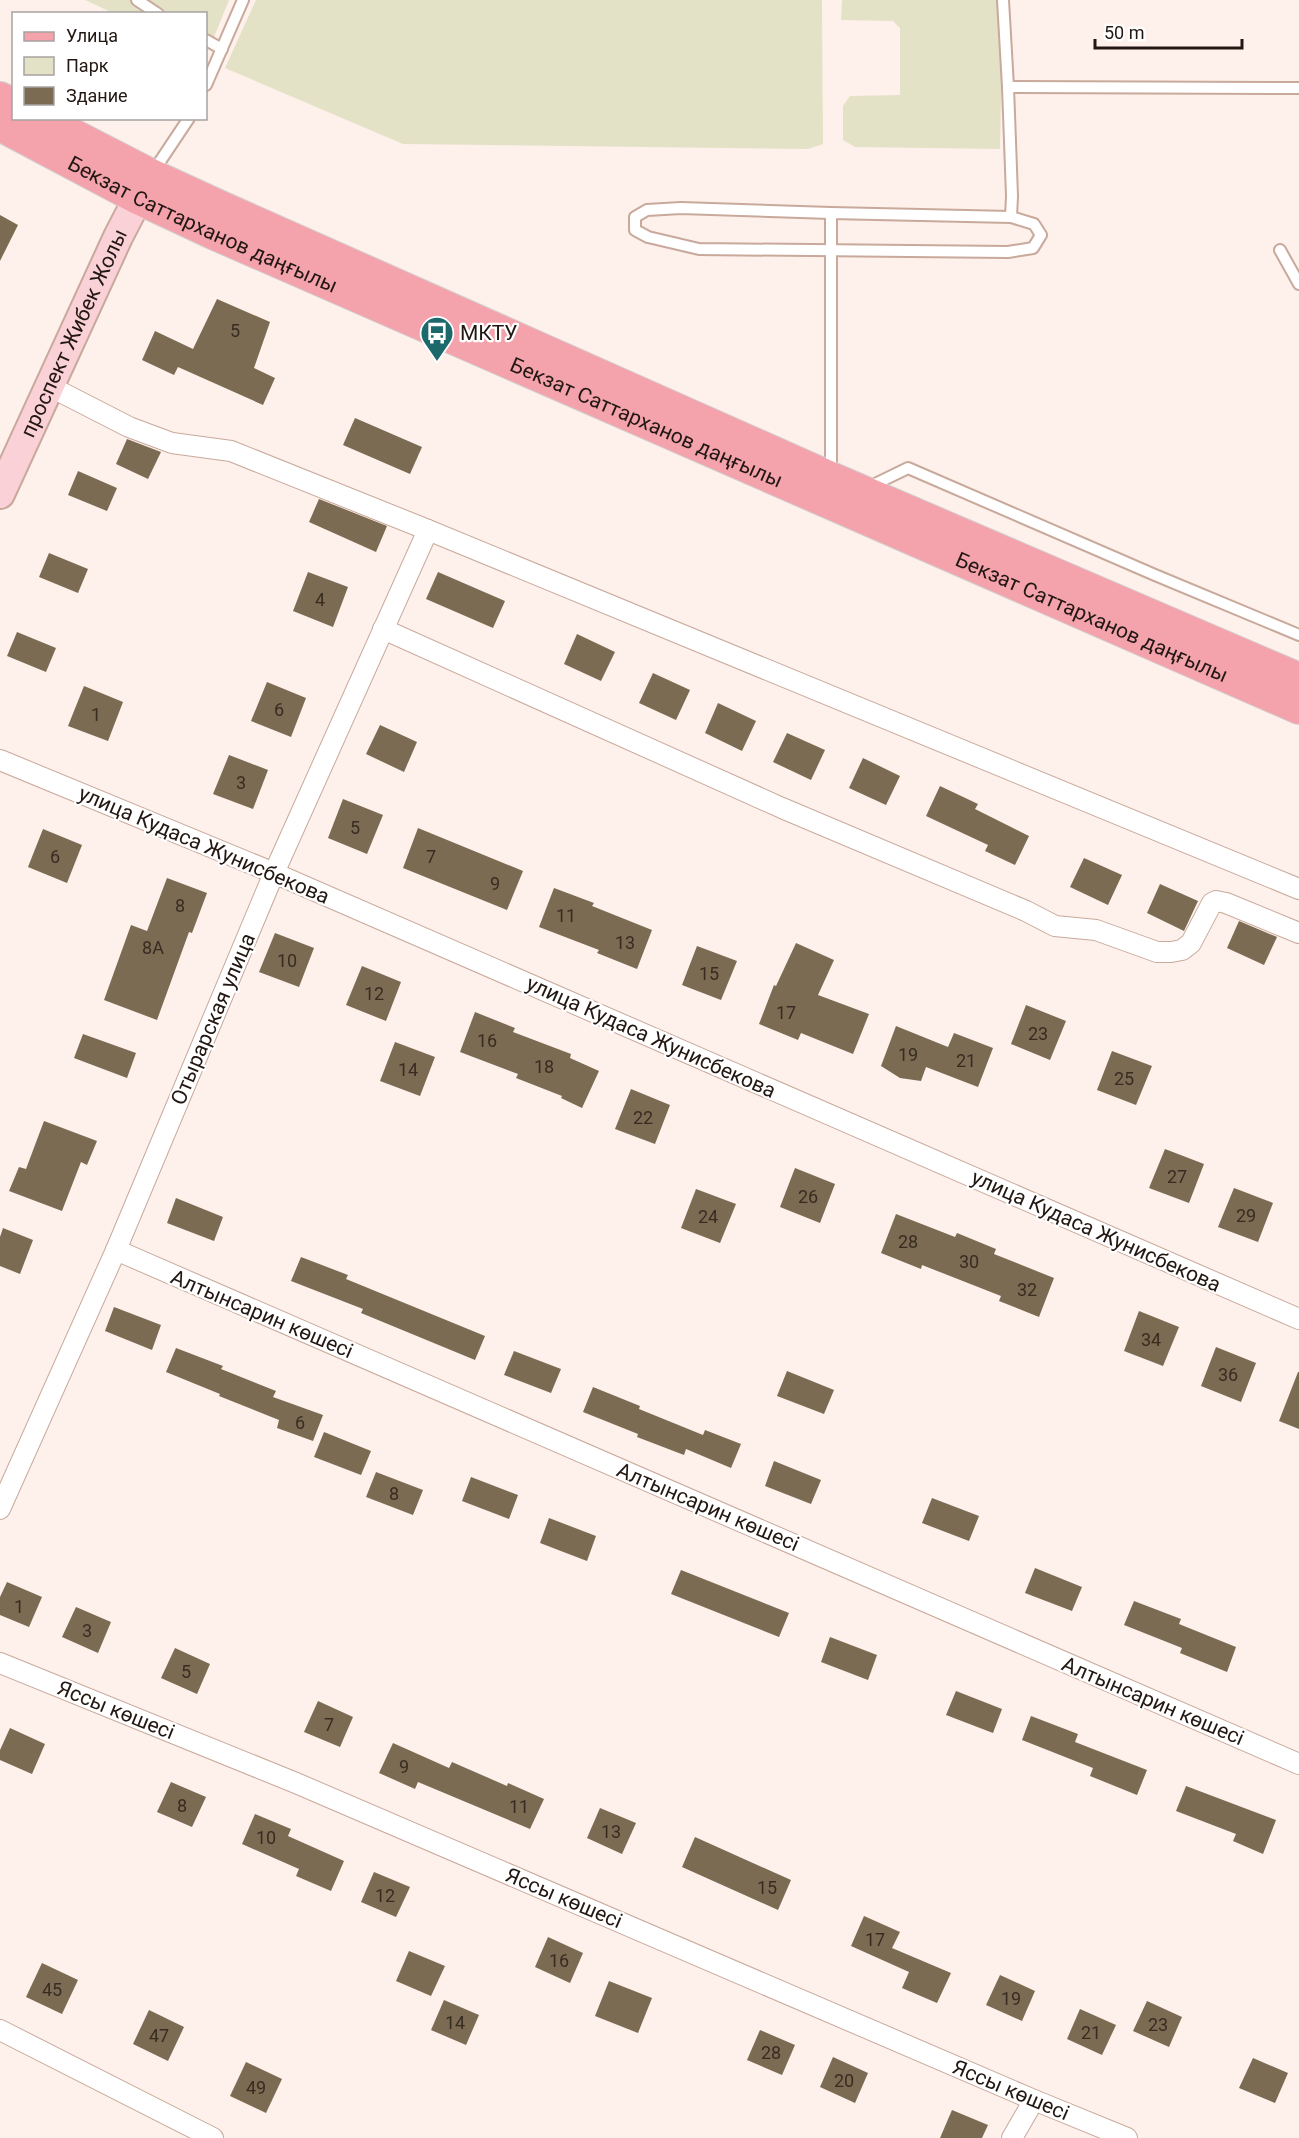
<svg xmlns="http://www.w3.org/2000/svg" width="1299" height="2138" viewBox="0 0 1299 2138" font-family="Roboto,sans-serif">
	<rect width="100%" height="100%" fill="#fef0eb"/>
	<g fill="#e3e2c6">
		<path d="M85 0H229L212 42 206 45V14L113 13Z"/>
		<path d="M256 0H822L823 144 808 149 403 144 225 68Z"/>
		<path d="M842 0H1003L1000 149 855 147 843 140V106L850 96 900 95V28L893 21 841 20Z"/>
	</g>
	<g fill="#7c6b53">
		<path d="M0 215 18 225 0 261Z"/>
		<path d="M217 299 270 322 254 368 275 378 263 405 178 367 174 375 142 360 155 331 193 349Z"/>
		<path d="M355 418 422 447 410 474 343 445Z"/>
		<path d="M127 439 161 452 148 479 116 464Z"/>
		<path d="M78 471 117 488 107 511 68 495Z"/>
		<path d="M319 499 387 526 376 552 309 522Z"/>
		<path d="M49 553 88 569 78 593 39 577Z"/>
		<path d="M308 572 348 587 333 627 293 611Z"/>
		<path d="M438 572 505 601 493 628 426 599Z"/>
		<path d="M17 632 56 648 46 672 7 656Z"/>
		<path d="M577 634 615 652 601 681 564 664Z"/>
		<path d="M653 673 690 690 676 720 639 703Z"/>
		<path d="M267 682 306 698 291 737 251 721Z"/>
		<path d="M84 686 123 702 108 741 68 726Z"/>
		<path d="M718 703 756 721 742 751 705 733Z"/>
		<path d="M380 725 417 742 404 772 366 754Z"/>
		<path d="M787 733 825 750 811 780 773 762Z"/>
		<path d="M229 755 268 770 253 809 213 794Z"/>
		<path d="M863 758 900 776 886 805 849 788Z"/>
		<path d="M940 786 978 804 975 809 1029 836 1015 865 985 851 988 845 926 816Z"/>
		<path d="M343 799 383 815 367 854 328 838Z"/>
		<path d="M418 828 523 871 507 910 403 868Z"/>
		<path d="M43 829 82 845 67 883 28 867Z"/>
		<path d="M1084 858 1122 875 1108 905 1070 887Z"/>
		<path d="M167 878 207 893 192 933 189 932 157 1020 104 1000 131 925 147 931Z"/>
		<path d="M1160 884 1198 901 1184 931 1147 913Z"/>
		<path d="M554 888 594 903 592 906 652 930 637 969 597 953 599 950 539 927Z"/>
		<path d="M1239 921 1277 937 1264 965 1227 948Z"/>
		<path d="M275 933 314 948 299 987 259 972Z"/>
		<path d="M796 943 834 960 818 995 869 1014 853 1054 801 1033 798 1040 759 1024 774 985 776 986Z"/>
		<path d="M697 946 737 961 721 1000 682 985Z"/>
		<path d="M362 966 401 982 386 1021 346 1005Z"/>
		<path d="M1026 1005 1066 1021 1050 1060 1011 1044Z"/>
		<path d="M475 1012 515 1028 513 1032 571 1054 570 1058 599 1071 582 1108 561 1098 562 1096 516 1078 518 1074 460 1052Z"/>
		<path d="M896 1026 948 1047 954 1033 993 1048 978 1087 926 1067 921 1081 900 1078 881 1066Z"/>
		<path d="M83 1034 136 1053 127 1078 74 1058Z"/>
		<path d="M395 1042 435 1057 420 1096 380 1081Z"/>
		<path d="M1112 1051 1152 1066 1136 1105 1097 1090Z"/>
		<path d="M631 1089 670 1105 655 1144 615 1129Z"/>
		<path d="M44 1121 97 1141 87 1165 81 1162 62 1211 9 1191 19 1167 26 1169Z"/>
		<path d="M1165 1149 1204 1164 1189 1203 1149 1188Z"/>
		<path d="M795 1168 835 1184 820 1223 780 1207Z"/>
		<path d="M1234 1188 1273 1203 1258 1242 1218 1227Z"/>
		<path d="M696 1189 736 1204 720 1243 681 1228Z"/>
		<path d="M176 1198 223 1217 214 1241 167 1223Z"/>
		<path d="M896 1214 955 1237 957 1233 996 1249 994 1254 1054 1278 1039 1317 999 1301 1001 1296 922 1265 921 1269 881 1253Z"/>
		<path d="M3 1228 33 1240 20 1274 0 1266V1237Z"/>
		<path d="M301 1257 348 1275 346 1279 485 1336 475 1360 361 1313 363 1309 291 1281Z"/>
		<path d="M114 1307 161 1325 152 1350 105 1331Z"/>
		<path d="M1139 1311 1179 1327 1163 1366 1124 1351Z"/>
		<path d="M1216 1347 1256 1363 1241 1402 1201 1386Z"/>
		<path d="M176 1348 223 1366 221 1369 276 1391 273 1397 323 1415 313 1441 277 1428 279 1420 219 1396 220 1394 166 1372Z"/>
		<path d="M514 1351 561 1369 551 1393 504 1375Z"/>
		<path d="M787 1371 834 1390 824 1414 777 1396Z"/>
		<path d="M1298 1372H1299V1429L1279 1421Z"/>
		<path d="M593 1387 640 1406 639 1409 703 1435 705 1430 741 1444 731 1468 686 1449 684 1455 637 1437 638 1434 583 1412Z"/>
		<path d="M324 1432 371 1451 361 1475 314 1457Z"/>
		<path d="M774 1461 821 1480 811 1504 765 1486Z"/>
		<path d="M376 1472 423 1490 413 1515 366 1497Z"/>
		<path d="M471 1477 518 1495 509 1519 462 1501Z"/>
		<path d="M932 1498 979 1516 969 1541 922 1523Z"/>
		<path d="M549 1518 596 1536 587 1561 540 1543Z"/>
		<path d="M1035 1568 1082 1587 1072 1611 1025 1593Z"/>
		<path d="M681 1570 789 1613 779 1637 671 1594Z"/>
		<path d="M7 1582 42 1597 29 1627 0 1615V1597Z"/>
		<path d="M1134 1601 1181 1619 1179 1624 1236 1647 1227 1672 1180 1653 1182 1648 1124 1625Z"/>
		<path d="M76 1607 111 1622 98 1653 62 1637Z"/>
		<path d="M830 1637 877 1655 868 1680 821 1662Z"/>
		<path d="M175 1648 210 1664 197 1694 161 1678Z"/>
		<path d="M956 1691 1002 1709 993 1733 946 1715Z"/>
		<path d="M318 1701 353 1717 340 1747 304 1732Z"/>
		<path d="M1031 1716 1078 1734 1075 1742 1147 1770 1137 1795 1090 1776 1093 1768 1022 1740Z"/>
		<path d="M10 1728 45 1744 32 1774 0 1760V1750Z"/>
		<path d="M393 1743 449 1768 452 1762 507 1786 508 1783 544 1799 530 1829 418 1782 415 1789 379 1773Z"/>
		<path d="M171 1782 206 1797 192 1827 157 1812Z"/>
		<path d="M1186 1786 1276 1820 1263 1854 1233 1841 1236 1834 1176 1811Z"/>
		<path d="M600 1808 636 1823 622 1854 587 1838Z"/>
		<path d="M255 1814 291 1829 288 1836 344 1861 331 1891 296 1876 299 1869 242 1844Z"/>
		<path d="M695 1837 791 1880 778 1910 682 1867Z"/>
		<path d="M374 1872 410 1887 396 1917 361 1902Z"/>
		<path d="M864 1916 900 1932 892 1948 951 1973 937 2003 902 1988 909 1972 851 1946Z"/>
		<path d="M548 1937 583 1953 570 1983 535 1967Z"/>
		<path d="M409 1951 445 1966 431 1996 396 1981Z"/>
		<path d="M42 1963 78 1980 62 2014 26 1997Z"/>
		<path d="M1000 1975 1035 1991 1022 2021 986 2005Z"/>
		<path d="M609 1981 652 1998 638 2033 595 2016Z"/>
		<path d="M444 2000 479 2015 466 2045 431 2030Z"/>
		<path d="M1147 2001 1182 2017 1169 2047 1133 2031Z"/>
		<path d="M1080 2009 1116 2025 1102 2055 1067 2039Z"/>
		<path d="M149 2010 184 2027 168 2061 133 2044Z"/>
		<path d="M760 2030 795 2045 782 2075 747 2060Z"/>
		<path d="M833 2057 868 2073 855 2103 820 2087Z"/>
		<path d="M1253 2058 1288 2073 1275 2103 1239 2088Z"/>
		<path d="M246 2062 282 2079 266 2113 230 2096Z"/>
		<path d="M952 2110 988 2125 982 2138H940Z"/>
	</g>
	<g fill="none" stroke-linecap="round" stroke-linejoin="round">
		<defs>
			<g id="lane">
				<path d="M137 0 158 14"/>
				<path d="M1003 0 1008 87"/>
				<path d="M206 40 222 49"/>
				<path d="M206 85 243 0"/>
				<path d="M153 172 189 118"/>
				<path d="M831 213 681 208 647 210 635 217V230L648 237 699 249 1008 252 1033 248 1041 235 1034 224 1011 217"/>
				<path d="M1280 250 1299 284"/>
				<path d="M831 473V213L1011 217 1012 196 1008 87 1299 88"/>
				<path d="M867 488 908 468 1155 575 1299 635"/>
			</g>
			<g id="street">
				<path d="M49 386 129 427 172 443 231 451 428 530 1299 889"/>
				<path d="M383 629 782 808 1026 911 1055 926 1096 930 1157 952H1171L1182 950 1191 943 1212 903 1216 901 1226 903 1299 933"/>
				<path d="M0 760 274 873 1299 1319"/>
				<path d="M116 1250 1299 1764"/>
				<path d="M0 1509 116 1250 274 873 428 530"/>
				<path d="M0 1663 296 1783 1034 2100 1127 2138"/>
				<path d="M0 2030 213 2138"/>
				<path d="M1012 2138 1034 2100"/>
			</g>
			<g id="secondary">
				<path id="s1" d="M0 494 118 237 148 179"/>
			</g>
			<g id="primary">
				<path d="M0 98 14 105"/>
				<path d="M40 118 151 175 223 208 831 478 1299 679"/>
				<path id="s2" d="M0 125 138 198 215 234 1299 708"/>
			</g>
		</defs>
		<use href="#lane" stroke="#c8a99b" stroke-width="14"/>
		<use href="#street" stroke="#c8a99b" stroke-width="22"/>
		<use href="#secondary" stroke="#c8a99b" stroke-width="32"/>
		<use href="#primary" stroke="#d3d1d0" stroke-width="34"/>
		<use href="#lane" stroke="#fff" stroke-width="10"/>
		<use href="#street" stroke="#fff" stroke-width="20"/>
		<use href="#secondary" stroke="#fad1d6" stroke-width="28"/>
		<use href="#primary" stroke="#f4a3ad" stroke-width="32"/>
	</g>
	<defs>
		<symbol id="bus-pin" viewBox="-11 -11 22 30"><path d="M0 17L-7.5 6A9.5 9.5 0 1 1 7.5 6Z" fill="#1c696b" stroke="#fff"/><path d="M-5-6H5V4H4V6H2V4H-2V6H-4V4H-5ZM-3.5-4V0h7V-4ZM-3.5 1.2v1.5H-2V1.2ZM2 1.2v1.5H3.5V1.2Z" fill="#fff"/></symbol>
	</defs>
	<g fill-rule="evenodd">
		<use href="#bus-pin" x="418" y="314" width="38" height="52"/>
	</g>
	<g text-anchor="middle" dominant-baseline="central" stroke-width="4.5" stroke-linejoin="round" paint-order="stroke">
		<g font-size="18" fill="#382c22">
			<text x="235" y="330">5</text>
			<text x="320" y="599">4</text>
			<text x="279" y="709">6</text>
			<text x="96" y="714">1</text>
			<text x="241" y="782">3</text>
			<text x="355" y="827">5</text>
			<text x="55" y="856">6</text>
			<text x="431" y="856">7</text>
			<text x="495" y="883">9</text>
			<text x="180" y="905">8</text>
			<text x="566" y="915">11</text>
			<text x="625" y="942">13</text>
			<text x="153" y="947">8A</text>
			<text x="287" y="960">10</text>
			<text x="709" y="973">15</text>
			<text x="374" y="993">12</text>
			<text x="786" y="1012">17</text>
			<text x="1038" y="1033">23</text>
			<text x="487" y="1040">16</text>
			<text x="908" y="1054">19</text>
			<text x="966" y="1060">21</text>
			<text x="544" y="1066">18</text>
			<text x="408" y="1069">14</text>
			<text x="1124" y="1078">25</text>
			<text x="643" y="1117">22</text>
			<text x="1177" y="1176">27</text>
			<text x="808" y="1196">26</text>
			<text x="1246" y="1215">29</text>
			<text x="708" y="1216">24</text>
			<text x="908" y="1241">28</text>
			<text x="969" y="1261">30</text>
			<text x="1027" y="1289">32</text>
			<text x="1151" y="1339">34</text>
			<text x="1228" y="1374">36</text>
			<text x="300" y="1422">6</text>
			<text x="394" y="1493">8</text>
			<text x="19" y="1606">1</text>
			<text x="87" y="1630">3</text>
			<text x="186" y="1671">5</text>
			<text x="329" y="1724">7</text>
			<text x="404" y="1766">9</text>
			<text x="182" y="1805">8</text>
			<text x="519" y="1806">11</text>
			<text x="611" y="1831">13</text>
			<text x="266" y="1837">10</text>
			<text x="767" y="1887">15</text>
			<text x="385" y="1895">12</text>
			<text x="875" y="1939">17</text>
			<text x="559" y="1960">16</text>
			<text x="52" y="1989">45</text>
			<text x="1011" y="1998">19</text>
			<text x="455" y="2022">14</text>
			<text x="1158" y="2024">23</text>
			<text x="1091" y="2032">21</text>
			<text x="159" y="2035">47</text>
			<text x="771" y="2052">28</text>
			<text x="844" y="2080">20</text>
			<text x="256" y="2087">49</text>
		</g>
		<g font-size="21" fill="#221712" stroke="#fff">
			<text stroke="none"><textPath href="#s2" startOffset="226">Бекзат Саттарханов даңғылы</textPath></text>
			<text stroke="none"><textPath href="#s1" startOffset="177">проспект Жибек Жолы</textPath></text>
			<text stroke="none"><textPath href="#s2" startOffset="712">Бекзат Саттарханов даңғылы</textPath></text>
			<text stroke="none"><textPath href="#s2" startOffset="1198">Бекзат Саттарханов даңғылы</textPath></text>
			<text transform="translate(204 845) rotate(23)">улица Кудаса Жунисбекова</text>
			<text transform="translate(213 1019) rotate(-67)">Отырарская улица</text>
			<text transform="translate(651 1037) rotate(24)">улица Кудаса Жунисбекова</text>
			<text transform="translate(1096 1231) rotate(24)">улица Кудаса Жунисбекова</text>
			<text transform="translate(262 1314) rotate(23)">Алтынсарин көшесі</text>
			<text transform="translate(708 1507) rotate(23)">Алтынсарин көшесі</text>
			<text transform="translate(1153 1701) rotate(23)">Алтынсарин көшесі</text>
			<text transform="translate(116 1710) rotate(22)">Яссы көшесі</text>
			<text transform="translate(564 1898) rotate(23)">Яссы көшесі</text>
			<text transform="translate(1011 2090) rotate(23)">Яссы көшесі</text>
		</g>
		<g font-size="21" fill="#221712" stroke="#fff" text-anchor="start">
			<text x="460" y="333">МКТУ</text>
		</g>
	</g>
	<rect x="12" y="12" width="195" height="108" fill="#ffffff" stroke="#a7a2a0" stroke-width="1.5"/>
	<rect x="24" y="32" width="30" height="9" fill="#f4a3ad" stroke="#a7a2a0" stroke-width="1.5"/>
	<text x="66" y="42" font-size="18" fill="#221712">Улица</text>
	<rect x="24" y="57" width="30" height="18" fill="#e3e2c6" stroke="#a7a2a0" stroke-width="1.5"/>
	<text x="66" y="72" font-size="18" fill="#221712">Парк</text>
	<rect x="24" y="87" width="30" height="18" fill="#7c6b53" stroke="#a7a2a0" stroke-width="1.5"/>
	<text x="66" y="102" font-size="18" fill="#221712">Здание</text>
	<path d="M1095 39v9h147v-9" fill="none" stroke="#221712" stroke-width="3"/>
	<text x="1104" y="39" font-size="18" fill="#221712" stroke="#ffffff" stroke-width="4.5" paint-order="stroke">50 m</text>
</svg>
